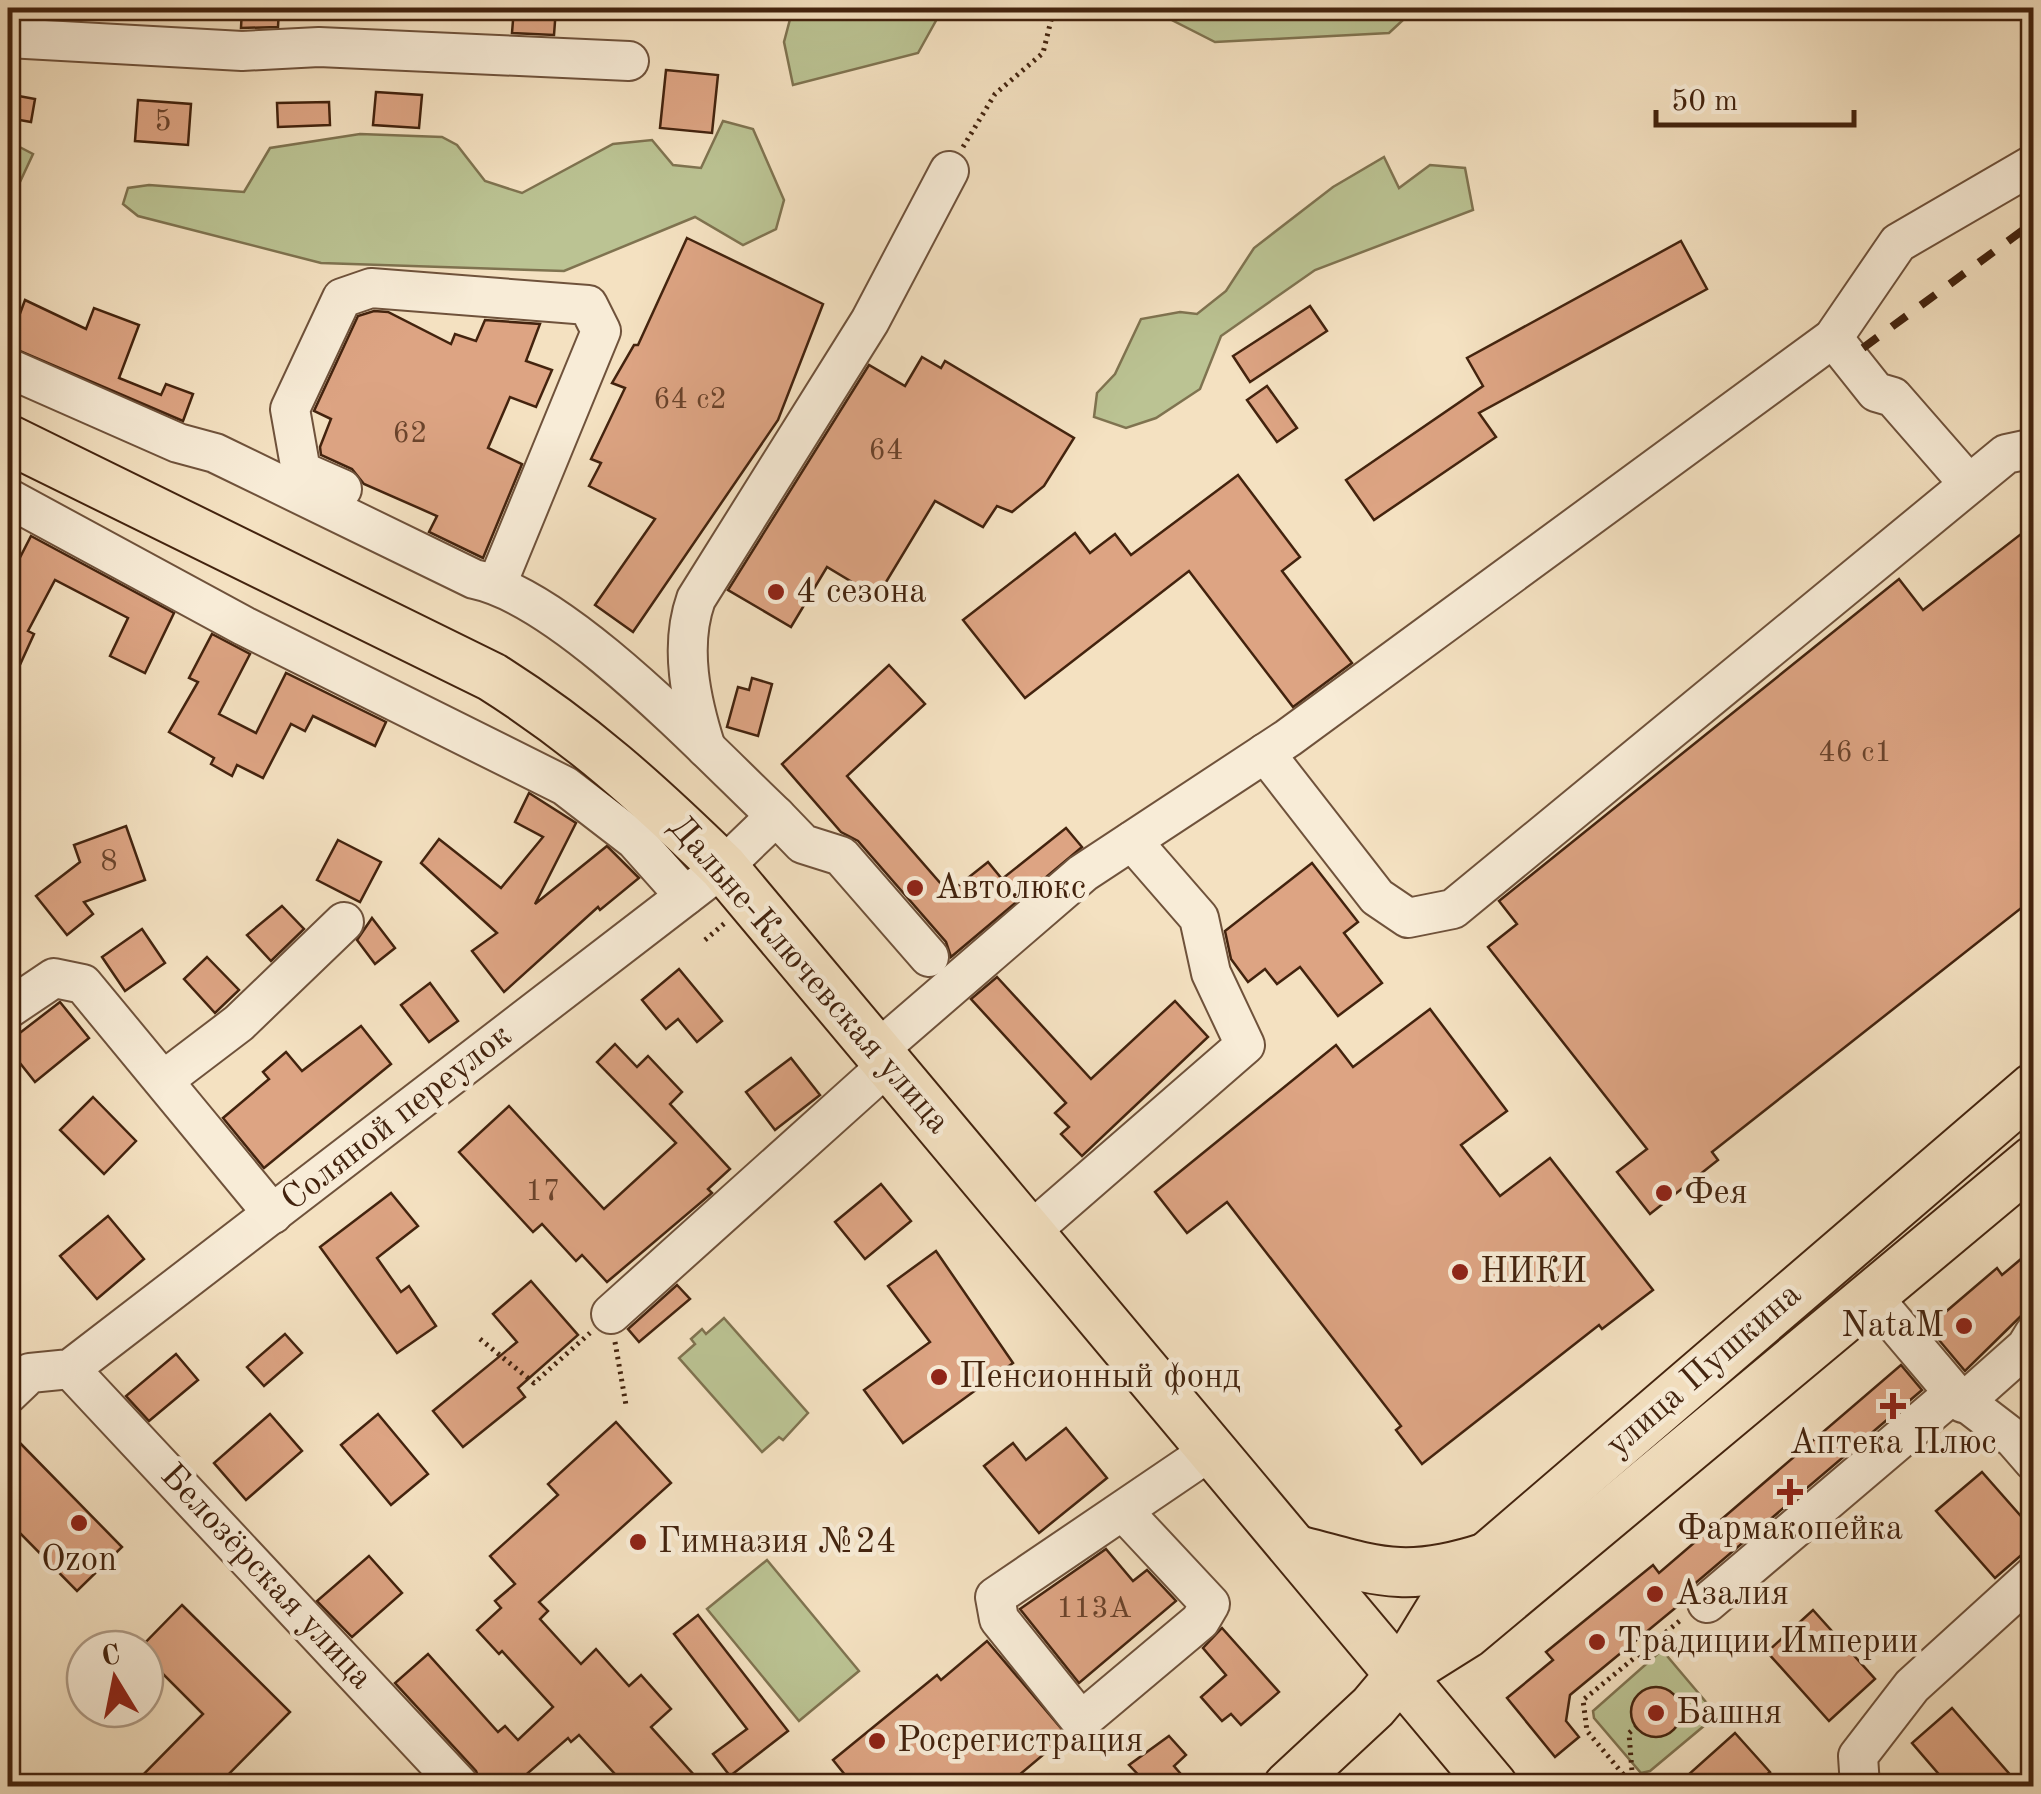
<svg xmlns="http://www.w3.org/2000/svg" width="2041" height="1794" viewBox="0 0 2041 1794" font-family="'Old Standard TT',serif">
	<rect width="100%" height="100%" fill="#f4e1c1"/>
	<filter id="stains"><feTurbulence type="fractalNoise" baseFrequency=".002" numOctaves="4"/><feColorMatrix values="0 0 0 0 .2 0 0 0 0 .09 0 0 0 0 .02 0 0 0 .5 -.17"/></filter>
	<radialGradient id="worn" r=".72"><stop offset=".6" stop-color="#630" stop-opacity="0"/><stop offset="1" stop-color="#630" stop-opacity=".3"/></radialGradient>
	<g fill="#bbc393" stroke="#7f7350" stroke-width="2.5">
		<path d="M793 8H943L918 53 793 85 784 42Z"/>
		<path d="M1148 8H1147H1416L1389 33 1215 42Z"/>
		<path d="M723 121 753 129 784 200 776 229 743 245 695 217 564 271 321 263 138 216 123 204 128 188 149 185 244 192 270 148 360 134 442 137 457 145 485 181 522 193 613 144 652 140 673 165 701 168Z"/>
		<path d="M8 141 33 154 20 182 8 184Z"/>
		<path d="M1384 157 1399 188 1430 165 1465 168 1473 210 1315 270 1221 336 1200 389 1156 418 1126 428 1094 417 1097 393 1115 374 1141 319 1180 312 1197 314 1226 291 1254 248 1333 187Z"/>
		<path d="M724 1318 808 1413 783 1440 779 1437 762 1452 679 1358 695 1344 691 1339 702 1329 706 1334Z"/>
		<path d="M767 1560 859 1671 799 1721 707 1609Z"/>
		<path d="M1662 1650 1717 1715 1650 1771 1641 1773 1594 1718 1593 1711Z"/>
	</g>
	<g fill="#dda483" stroke="#43230e" stroke-width="2.5">
		<path d="M242 8H279L278 27 241 28Z"/>
		<path d="M514 8H556L554 35 512 33Z"/>
		<path d="M666 70 718 75 712 133 660 128Z"/>
		<path d="M376 92 422 95 419 128 373 125Z"/>
		<path d="M8 94 35 99 31 122 8 118Z"/>
		<path d="M138 100 191 104 188 145 135 141Z"/>
		<path d="M329 102 330 125 278 127 277 103Z"/>
		<path d="M687 238 823 304 778 420 633 632 595 605 655 519 589 486 601 463 591 459 625 388 612 383 634 345H638Z"/>
		<path d="M1681 241 1707 289 1479 413 1496 437 1374 520 1346 480 1483 386 1467 358Z"/>
		<path d="M25 300 86 329 94 308 139 325 119 378 161 395 166 384 193 394 183 421 8 346Z"/>
		<path d="M1310 306 1327 331 1250 382 1233 356Z"/>
		<path d="M374 311 388 312 451 344 455 334 476 341 485 320 540 324 526 361 552 370 536 407 510 397 488 448 522 464 483 558 429 532 437 516 364 484 352 469 321 455 320 447 331 419 314 411 358 316Z"/>
		<path d="M922 357 941 368 945 361 1074 438 1044 486 1012 512 997 506 983 527 935 501 877 597 827 567 791 627 728 590 869 365 905 386Z"/>
		<path d="M1267 386 1297 428 1277 442 1247 400Z"/>
		<path d="M1238 475 1300 557 1282 571 1352 663 1293 707 1189 571 1025 698 963 620 1075 533 1090 553 1115 534 1131 555Z"/>
		<path d="M2034 524V898L1712 1152 1718 1160 1650 1214 1617 1172 1647 1149 1488 947 1517 924 1499 901 1899 579 1923 610Z"/>
		<path d="M31 536 174 613 145 673 110 656 128 618 55 580 28 631 34 634 8 691V581Z"/>
		<path d="M212 634 250 654 219 714 256 733 286 673 386 722 375 746 313 716 305 731 291 724 263 778 237 765 232 776 211 764 214 758 169 732 198 682 189 678Z"/>
		<path d="M889 665 925 704 847 776 949 893 988 862 1002 879 1066 828 1082 847 951 957 946 942 858 841 841 832 782 764Z"/>
		<path d="M752 678 772 684 758 736 727 727 738 687 749 690Z"/>
		<path d="M529 793 576 823 535 904 607 846 639 878 600 910 598 907 504 992 472 951 497 933 421 863 439 839 501 888 543 837 515 822Z"/>
		<path d="M126 826 145 880 84 902 93 914 67 935 36 896 80 862 74 845Z"/>
		<path d="M338 840 381 862 360 902 317 880Z"/>
		<path d="M1312 863 1358 922 1344 933 1382 983 1338 1016 1300 967 1277 984 1265 969 1248 982 1231 959 1225 931Z"/>
		<path d="M282 906 304 929 271 961 247 935Z"/>
		<path d="M372 918 395 948 375 964 357 940Z"/>
		<path d="M142 929 165 963 125 991 102 957Z"/>
		<path d="M207 957 239 990 215 1013 184 979Z"/>
		<path d="M679 969 722 1021 697 1042 678 1019 666 1029 642 1000Z"/>
		<path d="M997 977 1091 1079 1175 1001 1208 1037 1082 1156 1061 1134 1069 1127 1055 1113 1066 1103 971 999Z"/>
		<path d="M430 983 458 1021 429 1042 401 1005Z"/>
		<path d="M60 1002 89 1038 35 1082 8 1048V1042Z"/>
		<path d="M1430 1009 1507 1111 1461 1145 1500 1196 1550 1158 1653 1290 1602 1329 1599 1325 1422 1464 1396 1430 1401 1426 1227 1202 1187 1233 1155 1192 1336 1045 1353 1067Z"/>
		<path d="M361 1026 391 1064 264 1168 223 1118 269 1079 263 1072 286 1052 302 1071Z"/>
		<path d="M615 1044 637 1067 648 1056 682 1092 670 1104 730 1169 708 1189 712 1193 607 1282 582 1255 576 1261 542 1224 533 1232 459 1152 509 1106 604 1209 676 1143 597 1062Z"/>
		<path d="M791 1058 820 1095 775 1130 746 1092Z"/>
		<path d="M93 1097 136 1141 104 1174 60 1130Z"/>
		<path d="M881 1184 911 1221 865 1259 835 1222Z"/>
		<path d="M391 1193 418 1226 377 1258 401 1292 409 1286 436 1326 397 1353 320 1247Z"/>
		<path d="M108 1216 144 1259 97 1299 60 1256Z"/>
		<path d="M2034 1248V1312L2022 1315 1965 1371 1928 1327 1997 1268 2002 1275Z"/>
		<path d="M936 1251 1013 1363 903 1443 864 1390 930 1342 888 1286Z"/>
		<path d="M531 1281 578 1335 518 1388 525 1397 463 1447 433 1411 517 1342 493 1314Z"/>
		<path d="M677 1285 690 1299 639 1342 628 1329Z"/>
		<path d="M285 1334 302 1353 264 1386 247 1367Z"/>
		<path d="M176 1354 198 1380 149 1421 126 1396Z"/>
		<path d="M1901 1365 1922 1390 1692 1586 1685 1600 1570 1695 1566 1721 1579 1737 1555 1757 1507 1698 1553 1660 1546 1652 1653 1565 1659 1573Z"/>
		<path d="M270 1414 302 1451 246 1500 214 1463Z"/>
		<path d="M378 1414 428 1474 391 1505 341 1445Z"/>
		<path d="M616 1422 671 1483 539 1602 548 1611 540 1619 581 1664 596 1649 629 1686 641 1675 671 1709 651 1727 704 1786H626L579 1735 571 1742 568 1738 513 1786H482L476 1771 395 1683 428 1654 498 1732 505 1726 518 1740 553 1707 502 1651 499 1654 477 1630 501 1608 495 1601 515 1584 490 1556 558 1495 548 1484Z"/>
		<path d="M1066 1428 1107 1478 1039 1533 984 1466 1013 1443 1026 1460Z"/>
		<path d="M20 1443 122 1547 77 1591 19 1532 8 1543V1455Z"/>
		<path d="M1982 1472 2034 1531V1544L1995 1578 1936 1511Z"/>
		<path d="M1106 1549 1133 1581 1147 1570 1176 1601 1079 1683 1020 1609Z"/>
		<path d="M369 1556 402 1593 352 1637 317 1601Z"/>
		<path d="M182 1605 290 1712 217 1786H132L203 1714 145 1656V1649H139Z"/>
		<path d="M1813 1610 1875 1679 1829 1721 1767 1652Z"/>
		<path d="M698 1615 788 1731 730 1776 713 1754 747 1729 674 1634Z"/>
		<path d="M1222 1628 1279 1692 1241 1725 1231 1714 1222 1721 1201 1697 1226 1675 1203 1648Z"/>
		<path d="M987 1641 1071 1740 1054 1754 1050 1749 1006 1786H854L833 1760 937 1675 941 1680Z"/>
		<circle cx="1656" cy="1712" r="25"/>
		<path d="M1952 1708 2020 1786H1949L1912 1743Z"/>
		<path d="M1735 1733 1770 1772 1753 1786H1698L1688 1775Z"/>
		<path d="M1169 1736 1186 1755 1174 1766 1180 1773 1164 1786H1149L1129 1765Z"/>
	</g>
	<g fill="none" stroke-linecap="round" stroke-linejoin="round">
		<defs>
			<g id="minor">
				<path d="M8 38 242 51 319 47 629 61"/>
				<path d="M1833 338 1876 392 1893 397 1969 484"/>
				<path d="M8 368 178 443 215 453 474 579C565 598 705 749 776 816"/>
				<path d="M342 489 301 471 290 409 342 298 371 288 588 305 601 331 497 584"/>
				<path d="M8 498 244 626 565 786 635 840 685 896"/>
				<path d="M706 748C691 701 679 647 696 599L870 321 949 171"/>
				<path d="M1265 753 1377 897 1408 918 1453 909 2006 454 2034 448"/>
				<path d="M8 1009 54 978 83 984 273 1214"/>
				<path d="M878 1050 1083 873 1288 738 1833 338 1898 243 2034 164"/>
				<path d="M164 1080 239 1023 344 922"/>
				<path d="M1031 1231 1245 1045 1211 973 1199 918 1132 841"/>
				<path d="M1871 1295 1954 1393 2014 1439 2034 1462"/>
				<path d="M611 1314 889 1064"/>
				<path d="M70 1369 460 1786"/>
				<path d="M8 1394 30 1373 70 1369 723 867 776 816 803 844 841 856 929 957"/>
				<path d="M1963 1403 2026 1347 2034 1334"/>
				<path d="M1123 1511 1210 1604 1200 1621 1081 1721 999 1619 995 1597 1213 1449"/>
				<path d="M1707 1603 1954 1393"/>
				<path d="M1860 1786 1858 1756 1912 1686 2034 1575"/>
			</g>
			<g id="major">
				<path d="M8 439 492 677C582 734 647 793 723 867L1493 1786"/>
				<path d="M1297 1550C1377 1571 1404 1584 1487 1557"/>
				<path d="M1407 1671 1466 1634 2034 1160"/>
				<path d="M1288 1786 1373 1707 1400 1675 1441 1608 1487 1557 2034 1087"/>
			</g>
		</defs>
		<use href="#minor" stroke="#6f523b" stroke-width="42"/>
		<use href="#major" stroke="#43230e" stroke-width="52"/>
		<g stroke="#43230e" stroke-width="5" stroke-dasharray="2.5 5" stroke-linecap="butt">
			<path d="M963 147 995 94 1043 53 1054 8"/>
			<path d="M705 940 726 922"/>
			<path d="M480 1339 534 1383 590 1333"/>
			<path d="M615 1342 626 1405"/>
			<path d="M1633 1785 1629 1733 1636 1727"/>
			<path d="M1633 1786 1587 1731 1583 1700 1682 1619"/>
		</g>
		<use href="#minor" stroke="#f8ecd7" stroke-width="38"/>
		<use href="#major" stroke="#f4e1c1" stroke-width="48"/>
		<path stroke="#43230e" stroke-width="8" stroke-dasharray="18 18" stroke-linecap="butt" d="M1863 348 2034 222"/>
	</g>
	<g fill="#8f2418" stroke="#f8ecd7" stroke-width="4">
		<circle cx="776" cy="592" r="10"/>
		<circle cx="915" cy="888" r="10"/>
		<circle cx="1664" cy="1193" r="10"/>
		<circle cx="1460" cy="1272" r="10"/>
		<circle cx="1964" cy="1326" r="10"/>
		<circle cx="939" cy="1377" r="10"/>
		<path d="M1888 1391h10v10h10v10h-10v10h-10v-10h-10v-10h10z"/>
		<path d="M1785 1477h10v10h10v10h-10v10h-10v-10h-10v-10h10z"/>
		<circle cx="79" cy="1523" r="10"/>
		<circle cx="638" cy="1542" r="10"/>
		<circle cx="1655" cy="1594" r="10"/>
		<circle cx="1597" cy="1642" r="10"/>
		<circle cx="1656" cy="1713" r="10"/>
		<circle cx="877" cy="1741" r="10"/>
	</g>
	<g text-anchor="middle" dominant-baseline="central" stroke-width="9" stroke-linejoin="round" paint-order="stroke">
		<g font-size="30" fill="#6a432b">
			<text x="163" y="122">5</text>
			<text x="690" y="400">64 с2</text>
			<text x="410" y="434">62</text>
			<text x="886" y="451">64</text>
			<text x="1855" y="753">46 с1</text>
			<text x="109" y="862">8</text>
			<text x="543" y="1192">17</text>
			<text x="1094" y="1609">113А</text>
		</g>
		<g font-size="35" fill="#43230e" stroke="#f8ecd7" text-anchor="start">
			<text x="796" y="592">4 сезона</text>
			<text x="935" y="888">Автолюкс</text>
			<text x="1684" y="1193">Фея</text>
			<text x="1480" y="1272">НИКИ</text>
			<text x="1944" y="1326" text-anchor="end">NataM</text>
			<text x="959" y="1377">Пенсионный фонд</text>
			<text x="1893" y="1443" text-anchor="middle">Аптека Плюс</text>
			<text x="1790" y="1529" text-anchor="middle">Фармакопейка</text>
			<text x="658" y="1542">Гимназия №24</text>
			<text x="79" y="1560" text-anchor="middle">Ozon</text>
			<text x="1675" y="1594">Азалия</text>
			<text x="1617" y="1642">Традиции Империи</text>
			<text x="1676" y="1713">Башня</text>
			<text x="897" y="1741">Росрегистрация</text>
		</g>
		<g font-size="35" fill="#43230e" stroke="#f8ecd7">
			<text transform="translate(809 975) rotate(49)">Дальне-Ключевская улица</text>
			<text transform="translate(397 1118) rotate(-38)">Соляной переулок</text>
			<text transform="translate(1704 1370) rotate(-41)">улица Пушкина</text>
			<text transform="translate(266 1577) rotate(47)">Белозёрская улица</text>
		</g>
	</g>
	<rect width="2041" height="1794" fill="none" stroke="#f4e1c1" stroke-width="40"/>
	<rect x="10" y="10" width="2021" height="1774" fill="none" stroke="#43230e" stroke-width="5"/>
	<rect x="20" y="20" width="2001" height="1754" fill="none" stroke="#43230e" stroke-width="2.5"/>
	<g transform="translate(115 1679) rotate(350)"><circle r="48" fill="#f8ecd7" stroke="#b09c87" stroke-width="2.5"/>
	<path d="M0-8L18 38L0 25L-18 38Z" fill="#8f2418"/>
	<text y="-15" font-size="28" font-weight="bold" text-anchor="middle" fill="#43230e">С</text>
	</g>
	<path d="M1656 110v15h198v-15" fill="none" stroke="#43230e" stroke-width="5"/>
	<text x="1671" y="110" font-size="30" fill="#43230e" stroke="#f8ecd7" stroke-width="8" paint-order="stroke">50 m</text>
	<rect width="100%" height="100%" filter="url(#stains)"/>
	<rect width="100%" height="100%" fill="url(#worn)"/>
</svg>
